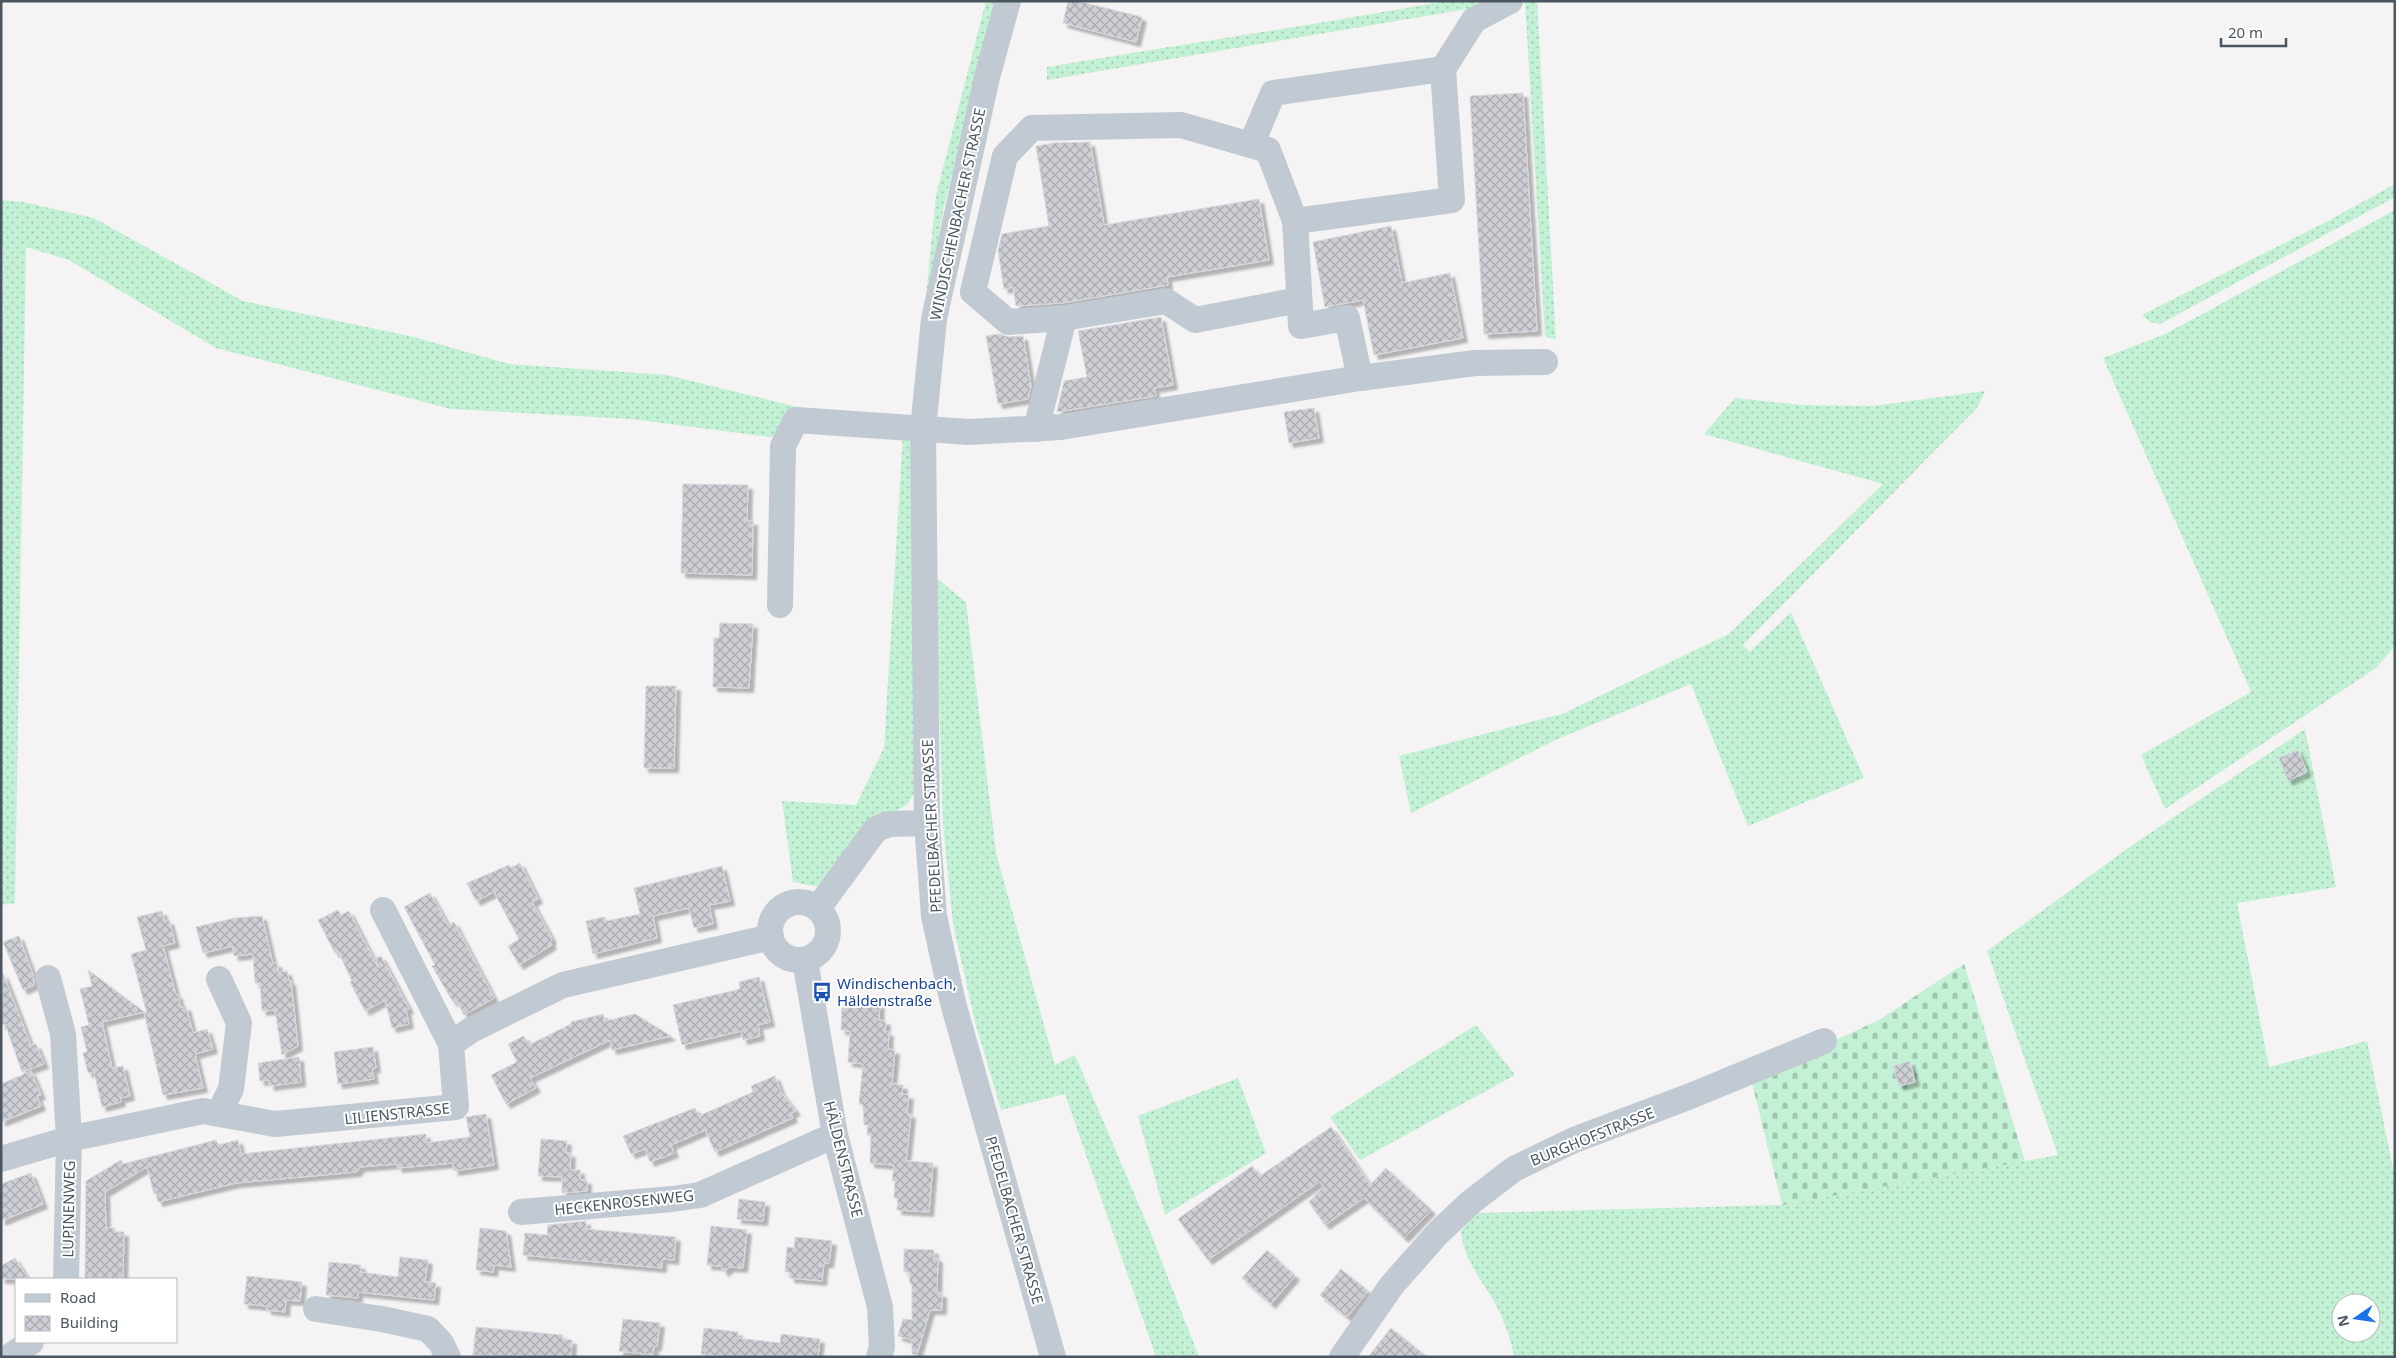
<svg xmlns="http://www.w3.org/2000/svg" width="2396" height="1358" viewBox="0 0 2396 1358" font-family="'Noto Sans',sans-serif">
	<defs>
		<pattern id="grass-dots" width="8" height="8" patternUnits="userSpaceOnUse" patternTransform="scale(1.25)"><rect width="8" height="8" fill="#c3f1d5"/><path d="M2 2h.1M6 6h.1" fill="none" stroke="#a0c6b0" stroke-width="1.8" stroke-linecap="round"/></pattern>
		<pattern id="cemetery-stones" width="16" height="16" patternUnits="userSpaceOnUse" patternTransform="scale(1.25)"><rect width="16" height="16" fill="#c3f1d5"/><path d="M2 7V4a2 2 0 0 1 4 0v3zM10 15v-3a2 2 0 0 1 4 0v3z" fill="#a0c6b0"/></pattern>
		<pattern id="building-cross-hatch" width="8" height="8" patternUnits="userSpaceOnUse" patternTransform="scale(1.25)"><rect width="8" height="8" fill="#cdcfd5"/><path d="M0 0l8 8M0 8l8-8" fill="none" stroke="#a8abb0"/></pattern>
		<filter id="shadow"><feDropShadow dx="4.5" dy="4.5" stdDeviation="1" flood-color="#0004"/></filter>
	</defs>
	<rect width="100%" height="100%" fill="#f5f3f3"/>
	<g fill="url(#grass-dots)" fill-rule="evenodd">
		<path d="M986 1H997L944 206 924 317 936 195Z"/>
		<path d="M1446 1H1515L1047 80V67C1180 45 1313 25 1446 1Z"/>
		<path d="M1525 1H1537L1556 340 1545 336Z"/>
		<path d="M2395 184V197L2160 324 2150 322 2142 315 2326 222Z"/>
		<path d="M1 200 23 202 94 218 243 301 414 337 509 364 667 375 822 413 778 438 631 419 451 409 216 348 69 260 26 247 15 903 1 905 3 248 1 247Z"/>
		<path d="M2395 210V646L2376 668 2165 809 2141 755 2251 692 2103 358 2165 334Z"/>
		<path d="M1985 391 1977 408 1743 645 1750 652 1791 612 1864 778 1748 826 1691 684 1555 740 1411 813 1399 756 1562 714 1729 634 1883 484 1704 434 1735 398 1803 405 1873 406Z"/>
		<path d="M903 433 914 448 917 789 908 804 892 813 820 887 793 882 782 801 856 805 884 748Z"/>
		<path d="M935 577 966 602 996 853 1055 1065 1075 1055 1148 1226 1199 1357H1156L1065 1094 1001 1110 975 1022 953 924 943 825Z"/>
		<path d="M2305 729 2336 887 2237 903 2269 1067 2367 1041 2395 1178V1357H1514C1511 1339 1504 1321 1496 1305 1482 1280 1463 1259 1461 1231L1477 1213 1782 1205 2058 1155 1987 951 2131 846ZM2341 1303H2371V1333H2341Z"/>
		<path d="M1476 1025 1515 1075 1360 1160 1330 1117Z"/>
		<path d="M1238 1078 1266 1153 1165 1215 1138 1116Z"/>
	</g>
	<path fill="url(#cemetery-stones)" d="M1964 964 2025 1161 1782 1205 1751 1079 1879 1020Z"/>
	<g fill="url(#building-cross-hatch)" stroke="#d7d9de" filter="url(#shadow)">
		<path d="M1068 1H1077L1142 17 1136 42 1063 23Z"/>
		<path d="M1523 93 1537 331 1484 334 1470 96Z"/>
		<path d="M1090 142 1104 225 1259 199 1269 260 1167 277 1168 285 1062 303 1016 306 1013 287 1004 289 998 251 1002 234 1049 226 1036 146 1054 143Z"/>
		<path d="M1391 226 1402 283 1450 273 1463 338 1374 355 1363 300 1325 307 1313 242Z"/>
		<path d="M1161 317 1173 385 1154 388 1156 396 1057 412 1064 381 1087 377 1078 331Z"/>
		<path d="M999 334 1009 337 1023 336 1031 386 1028 399 998 404 986 336Z"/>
		<path d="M1314 408 1319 438 1289 443 1284 412Z"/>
		<path d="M683 484 748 485 747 521H753L752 575 681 573Z"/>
		<path d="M720 623 753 624 749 688 713 687 714 638H719Z"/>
		<path d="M646 686H676L674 768H644Z"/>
		<path d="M2298 750 2307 772 2288 781 2279 758Z"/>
		<path d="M520 863 538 899 532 902 552 939 550 942 552 945 519 965 508 946 519 939 494 892 476 901 467 883 509 865 511 868Z"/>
		<path d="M722 866 730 901 709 905 713 924 694 928 689 908 653 916 657 938 593 954 586 921 605 917 606 921 640 914 634 888Z"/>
		<path d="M430 893 448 925 454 922 494 998 464 1015 456 1000 453 1002 432 966 435 965 404 907Z"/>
		<path d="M338 910 341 915 349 911 378 968 376 958 381 956 409 1009 406 1010 409 1024 392 1028 385 1000 365 1011 350 982 352 981 338 951 335 953 318 920Z"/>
		<path d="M162 911 165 921 169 920 175 943 163 946 176 995H178L181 1008 186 1006 193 1033 207 1029 213 1049 195 1054 203 1088 163 1095 144 1012 102 1022 112 1068 123 1066 130 1096 120 1098 121 1102 102 1107 94 1072 88 1073 83 1053 87 1052 81 1027 89 1025 80 989 92 986 88 970 147 1014 131 954 146 950 137 917Z"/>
		<path d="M262 916 273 964 277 963 278 972 287 971 289 981H291L298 1046 282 1055 275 1010 262 1011 260 983H255L253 954 234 956 233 946 203 953 196 927 235 918Z"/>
		<path d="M19 936 33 975 34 985 23 990 3 942Z"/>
		<path d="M3 973 31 1046 36 1044 44 1064 22 1072 5 1024 1 1025Z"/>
		<path d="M759 977 770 1022 758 1025 760 1036 743 1040 741 1031 682 1045 673 1005 740 989 739 982Z"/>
		<path d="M863 1002 880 1004 879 1020 886 1021 885 1032H889L888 1049 895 1050 892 1084 903 1085 902 1094 909 1095 907 1114H911L906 1161 933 1163 929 1212 897 1210 898 1198H894L895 1181H892L894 1165 870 1163 871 1135H867L868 1125H864L863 1105 859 1104 863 1064 848 1062 850 1031 841 1030 842 1008H851V1005L863 1006Z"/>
		<path d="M603 1014 605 1021 635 1014 671 1036 612 1050 610 1040 530 1078 536 1088 506 1104 491 1075 517 1062 508 1044 524 1036 529 1045 571 1024V1022Z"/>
		<path d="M373 1047 376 1068 372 1069 374 1079 338 1084 334 1052Z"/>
		<path d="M299 1057 301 1082 270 1086 269 1080 260 1081 258 1063Z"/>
		<path d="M1910 1061 1915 1082 1899 1086 1893 1066Z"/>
		<path d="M31 1071 41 1095 37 1096 41 1106 1 1122V1084Z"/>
		<path d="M775 1076 781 1092 796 1111 791 1113 793 1118 715 1152 705 1130 671 1145 674 1153 650 1162 645 1149 631 1154 623 1136 695 1108 700 1119 699 1116 753 1092 751 1086Z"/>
		<path d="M486 1114 494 1165 454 1171 453 1163 398 1168 397 1164 360 1167 357 1172 236 1183 158 1202 156 1193 154 1194 147 1167 105 1192 106 1228H115V1232H124L123 1279H85L86 1181 121 1160 123 1164 216 1140 218 1145 238 1140 241 1154 426 1134V1143L470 1137 466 1117Z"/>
		<path d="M1331 1127 1370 1185 1386 1168 1431 1210 1404 1238 1364 1198 1325 1225 1309 1202 1324 1186 1319 1182 1208 1260 1178 1219 1252 1166 1260 1176Z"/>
		<path d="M541 1139 567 1141 566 1153H571L570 1170H580V1180H587V1191L562 1193V1177L538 1176Z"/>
		<path d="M31 1173 43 1204 1 1221V1184Z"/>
		<path d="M739 1199 765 1202 763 1221 737 1219Z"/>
		<path d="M586 1221V1229L676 1237 674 1260 662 1259V1268L523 1255 525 1233 547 1235 548 1225Z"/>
		<path d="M711 1226 747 1230 743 1268 730 1267 724 1272 721 1266 707 1265Z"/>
		<path d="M480 1228 506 1231 511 1267 494 1265 493 1272 476 1270Z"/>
		<path d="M795 1237 832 1241 829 1263H824L822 1281 790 1278V1272H785L787 1247 794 1248Z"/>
		<path d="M904 1249 934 1250V1258H938L937 1293H942V1310H930L917 1355 912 1354V1340L898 1336 903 1319 912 1320V1284H910L909 1272H904Z"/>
		<path d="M1267 1250 1295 1276 1271 1304 1242 1278Z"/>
		<path d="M400 1257 428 1260 425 1282 436 1283 434 1300 358 1292V1298L326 1295 329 1262 361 1265 360 1272 398 1277Z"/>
		<path d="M15 1258 28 1279H1V1266Z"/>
		<path d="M1341 1269 1368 1291 1347 1317 1320 1295Z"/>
		<path d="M247 1276 302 1282 300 1301 286 1300 285 1312 267 1310V1306L244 1304Z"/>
		<path d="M623 1319 660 1323 657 1346H654L653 1355 619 1351Z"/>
		<path d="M476 1327 563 1335 562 1339 572 1340 571 1357 473 1355Z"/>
		<path d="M704 1328 738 1332 737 1338 780 1343 781 1334 820 1339 818 1357H727L701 1354Z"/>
		<path d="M1391 1328 1427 1357H1368Z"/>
	</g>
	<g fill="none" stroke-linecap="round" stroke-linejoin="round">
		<g stroke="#c1cad2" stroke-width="26">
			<path d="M1008 1 987 77 934 319 923 429 927 823 934 916 953 1003 1053 1357"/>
			<path d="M1251 145 1273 93 1443 69"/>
			<path d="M1064 318 1008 322 973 292 1005 156 1032 128 1181 125 1268 150 1295 221"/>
			<path d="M1360 378 1347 318 1301 326 1295 221 1452 200 1443 69 1474 20 1510 1"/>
			<path d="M1036 429 1064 318 1166 301 1195 320 1299 300"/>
			<path d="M780 605 783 446 796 420 969 432 1061 427 1360 378 1475 363 1545 362"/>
			<circle cx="799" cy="931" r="29"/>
			<path d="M818 908 876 829 889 824 927 823"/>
			<path d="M383 910 451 1044"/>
			<path d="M805 960 835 1135 880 1307 882 1347 879 1357"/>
			<path d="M48 978 63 1034 69 1139 66 1279"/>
			<path d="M219 979 239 1023 231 1089 219 1113"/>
			<path d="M1 1159 69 1139 203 1111 275 1124 456 1107 451 1044 471 1030 563 985 771 937"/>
			<path d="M521 1212 672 1199 700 1195 835 1135"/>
			<path d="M316 1309 382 1319 428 1329 441 1343 448 1357"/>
			<path d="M9 1357 31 1342"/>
			<path d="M1342 1357 1392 1285 1438 1233 1471 1202 1514 1169 1574 1140 1688 1097 1824 1041"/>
		</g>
	</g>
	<defs>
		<symbol id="bus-bare" viewBox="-9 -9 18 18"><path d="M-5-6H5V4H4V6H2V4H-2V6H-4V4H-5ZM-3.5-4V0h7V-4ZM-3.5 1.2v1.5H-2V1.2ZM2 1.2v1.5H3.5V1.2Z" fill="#1a4fb4" stroke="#fff" stroke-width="2.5" paint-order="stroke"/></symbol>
	</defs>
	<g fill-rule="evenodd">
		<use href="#bus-bare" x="808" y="978" width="28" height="28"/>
	</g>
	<g text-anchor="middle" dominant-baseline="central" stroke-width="4" stroke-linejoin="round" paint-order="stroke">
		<g font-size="15" fill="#4a5661" stroke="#fff">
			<text transform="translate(957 214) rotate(-78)">WINDISCHENBACHER STRASSE</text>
			<text transform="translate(931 826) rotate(-93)">PFEDELBACHER STRASSE</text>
			<text transform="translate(397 1113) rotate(-6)">LILIENSTRASSE</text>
			<text transform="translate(1592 1136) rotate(-22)">BURGHOFSTRASSE</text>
			<text transform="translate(844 1159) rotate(76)">HÄLDENSTRASSE</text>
			<text transform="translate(624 1202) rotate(-6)">HECKENROSENWEG</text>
			<text transform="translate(68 1209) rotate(-89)">LUPINENWEG</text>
			<text transform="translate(1015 1220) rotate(74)">PFEDELBACHER STRASSE</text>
		</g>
		<g font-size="15" fill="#164399" stroke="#fff" text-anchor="start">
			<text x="837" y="983">Windischenbach,<tspan x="837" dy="17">Häldenstraße</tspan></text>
		</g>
	</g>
	<rect width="2396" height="1358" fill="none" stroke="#4a5661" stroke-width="5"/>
	<rect x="15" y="1278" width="162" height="65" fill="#ffffff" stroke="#b7bbc0"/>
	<rect x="25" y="1294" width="25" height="8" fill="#c1cad2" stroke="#b7bbc0"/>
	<text x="60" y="1303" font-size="15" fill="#4a5661">Road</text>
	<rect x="25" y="1316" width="25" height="15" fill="url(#building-cross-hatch)" stroke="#b7bbc0"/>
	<text x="60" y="1328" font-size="15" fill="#4a5661">Building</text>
	<g transform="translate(2356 1318) rotate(257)"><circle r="24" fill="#ffffff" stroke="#b7bbc0"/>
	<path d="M0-4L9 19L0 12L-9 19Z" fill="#1a73e8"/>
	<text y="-8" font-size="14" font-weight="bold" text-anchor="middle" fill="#4a5661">N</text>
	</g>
	<path d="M2221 38v8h65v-8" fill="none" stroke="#4a5661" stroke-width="2.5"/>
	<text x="2228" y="38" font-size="15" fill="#4a5661" stroke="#ffffff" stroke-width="4" paint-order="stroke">20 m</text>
</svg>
